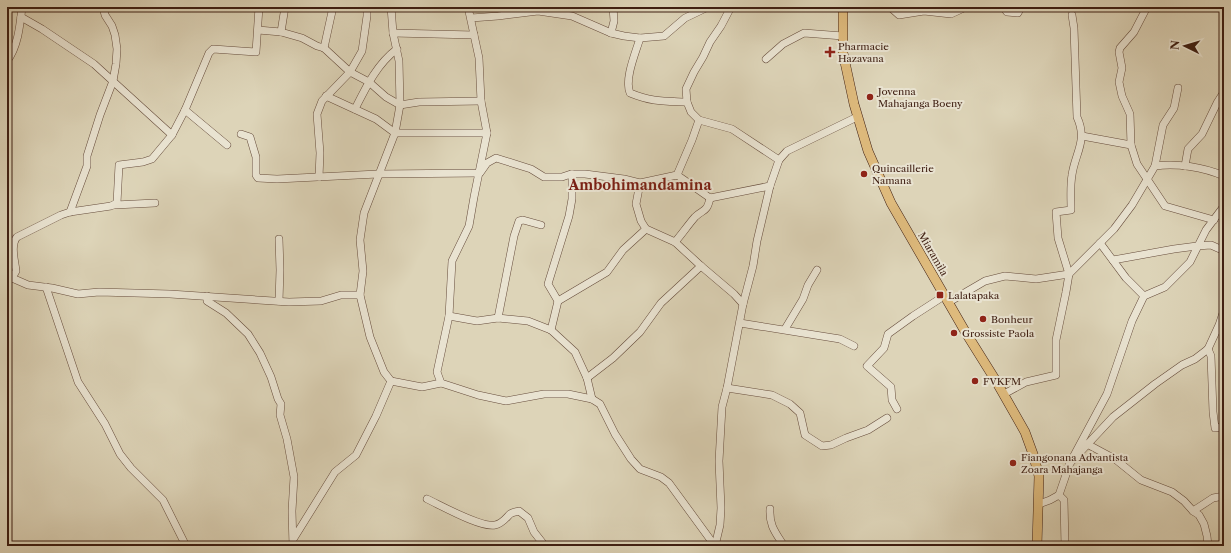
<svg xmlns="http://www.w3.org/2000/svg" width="1231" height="553" viewBox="0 0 1231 553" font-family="'Libre Caslon Text',serif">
	<rect width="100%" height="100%" fill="#ddd4b8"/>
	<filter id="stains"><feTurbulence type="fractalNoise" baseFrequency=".005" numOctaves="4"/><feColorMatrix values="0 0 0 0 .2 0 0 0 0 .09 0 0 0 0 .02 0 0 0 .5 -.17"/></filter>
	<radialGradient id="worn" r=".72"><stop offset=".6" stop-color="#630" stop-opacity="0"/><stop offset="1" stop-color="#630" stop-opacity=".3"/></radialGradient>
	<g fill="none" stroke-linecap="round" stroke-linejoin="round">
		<defs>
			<g id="minor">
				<path d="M391 7 393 33 399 61 400 105 395 133 364 213 360 240 363 271 360 295 370 337 384 372 391 381 422 387 441 383"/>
				<path d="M468 7 479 58 481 101 487 133 474 197 469 226 452 261 449 316 437 372 441 383 478 395 506 401 544 394H568L592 399"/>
				<path d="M731 7 721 26 710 42 703 57 694 72 686 89 687 102 691 112 699 120 732 129 779 160"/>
				<path d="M890 7 899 15 924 11 951 14 966 7"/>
				<path d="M1003 7 1007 12 1018 13 1021 7"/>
				<path d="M1147 7 1134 32 1120 48 1119 52 1122 68 1119 82 1122 96 1130 114 1131 145 1137 164 1165 206 1214 220"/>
				<path d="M21 17 42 29 94 64 172 135"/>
				<path d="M471 18 498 16 538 11 572 16 611 33 624 36 640 38 664 36 685 18 708 7"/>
				<path d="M7 27V44"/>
				<path d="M258 30 281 32 302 38 317 46 324 48 350 72 369 82 386 97 400 105 419 102 481 101"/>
				<path d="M281 32 285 7"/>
				<path d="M393 33 474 35"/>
				<path d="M611 33 614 21 613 7"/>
				<path d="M640 38C636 52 624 79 630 93 652 102 663 101 687 102"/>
				<path d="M324 48 333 7"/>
				<path d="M766 59 783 44 804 33 843 36"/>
				<path d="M7 61C18 47 20 25 22 7"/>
				<path d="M326 96 376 119 395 133H487"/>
				<path d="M355 109C366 87 377 64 397 49"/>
				<path d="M185 110 227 145"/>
				<path d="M241 134 250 137 256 157V175L258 178 277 179 378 174 480 173 487 163 496 158 531 169 544 177H562L571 174H585L624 179 640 183 677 175 710 198 770 186"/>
				<path d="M1082 136 1131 145"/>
				<path d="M1155 166 1163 125 1174 108 1178 88"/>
				<path d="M1185 166 1188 149 1202 134 1217 103 1224 92"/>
				<path d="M677 175 692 140 699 120"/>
				<path d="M319 177 320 153 317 114 322 101 350 72 362 51 367 16V7"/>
				<path d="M640 183 636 204 641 221 646 229 675 242 701 266 734 294 743 304"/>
				<path d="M115 205 155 203"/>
				<path d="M70 212 87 166V156L100 115 113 81 116 64 117 49 115 35 112 26 105 15 103 7"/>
				<path d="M279 239 280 270 279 301"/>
				<path d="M675 242C682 234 688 225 695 217 703 209 707 213 710 198"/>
				<path d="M1100 243 1126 278 1144 296"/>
				<path d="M1113 260 1174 249 1197 246 1211 245 1220 249"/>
				<path d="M7 278H12L16 271C15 261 10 245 17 237L61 215 70 212 111 206 117 203 119 165 143 162 152 159 172 135 185 110 209 53 213 49 256 52 259 7"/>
				<path d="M12 278 28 285 52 288 78 294 99 292 170 294 289 302 321 301 341 295H360"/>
				<path d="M46 287 78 382 105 424 120 454 131 468 163 500 186 546"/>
				<path d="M207 296V301L226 313 248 334 260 353 271 377 278 399 281 404 280 415 287 439 294 477 292 511 293 546"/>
				<path d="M558 301 548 284 569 216 572 199V174"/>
				<path d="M949 302 985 281 1005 276 1036 279 1069 274 1114 229 1132 205 1155 166C1177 163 1203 167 1224 176"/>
				<path d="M449 316 477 321 498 318 528 321 551 330 575 352 587 378 592 399 600 404 615 434 631 459 640 469 661 477 669 483 715 546"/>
				<path d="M498 318 514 236 519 221 523 220 541 225"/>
				<path d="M740 323 840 339 854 346"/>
				<path d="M785 329 803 299 808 285 817 270"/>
				<path d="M551 330 558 301 607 272 623 250 646 229"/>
				<path d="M1208 349 1211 356 1213 412 1215 428 1224 427"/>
				<path d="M587 378 613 358 640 332 661 303 701 266"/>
				<path d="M727 388 772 395 790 404 800 413 805 435 822 446 831 445 846 438 868 430 887 418"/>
				<path d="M1004 394 1026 382 1056 375V340L1066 292 1069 274 1058 238 1056 212 1071 210C1071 198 1070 186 1072 175 1075 153 1088 141 1077 117L1074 28 1072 15"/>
				<path d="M897 409 892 400 891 387 867 366 884 348 888 334 913 316 944 296"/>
				<path d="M1087 444 1115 459 1141 480 1172 492 1184 501 1193 511 1199 515 1204 524 1207 536 1208 546"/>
				<path d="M1070 463 1107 394 1132 321 1144 296 1165 287 1190 262 1206 230 1224 206"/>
				<path d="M1059 495 1064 500 1065 546"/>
				<path d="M427 499C442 506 481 528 495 525 502 524 506 518 510 514 513 512 516 512 519 511L528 518 534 532 545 546"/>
				<path d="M1039 504 1050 500 1059 495 1070 463 1113 417 1155 384 1182 365 1195 359 1208 349 1219 325 1224 310"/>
				<path d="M770 509C769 526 776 533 784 546"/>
				<path d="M1193 511 1213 498 1224 496"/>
				<path d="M294 538 335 472 356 455 376 416 391 381"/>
				<path d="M715 546 720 525 721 508 719 461 722 407 727 388 743 304 753 266 757 241 770 186 779 160 787 151 857 117"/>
			</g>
			<path id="major" d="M843 7V53L854 104 868 151 891 203 966 333 996 381 1025 432 1033 454 1039 476 1037 546"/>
		</defs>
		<use href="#minor" stroke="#664c3c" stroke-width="8"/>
		<use href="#major" stroke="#3e1e12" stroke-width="10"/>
		<use href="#minor" stroke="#e9e3d1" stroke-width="7"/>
		<use href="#major" stroke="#deba7c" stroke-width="9"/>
	</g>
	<g fill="#8f2418" stroke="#e9e3d1" stroke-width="1.5">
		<path d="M828 46h4v4h4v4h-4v4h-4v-4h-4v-4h4z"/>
		<circle cx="870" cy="97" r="4"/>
		<circle cx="864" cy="174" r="4"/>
		<rect x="936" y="291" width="8" height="8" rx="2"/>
		<circle cx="983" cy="319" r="4"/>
		<circle cx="954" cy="333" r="4"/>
		<circle cx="975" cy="381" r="4"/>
		<circle cx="1013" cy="463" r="4"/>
	</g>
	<g text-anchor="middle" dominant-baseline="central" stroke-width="4" stroke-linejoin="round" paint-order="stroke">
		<g font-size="10" fill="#3e1e12" stroke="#e9e3d1" text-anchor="start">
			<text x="838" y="46">Pharmacie<tspan x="838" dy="12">Hazavana</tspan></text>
			<text x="878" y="91">Jovenna<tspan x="878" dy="12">Mahajanga Boeny</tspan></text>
			<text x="872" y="168">Quincaillerie<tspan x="872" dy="12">Namana</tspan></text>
			<text x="948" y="295">Lalatapaka</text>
			<text x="991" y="319">Bonheur</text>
			<text x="962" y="333">Grossiste Paola</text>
			<text x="983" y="381">FVKFM</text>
			<text x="1021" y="457">Fiangonana Advantista<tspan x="1021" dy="12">Zoara Mahajanga</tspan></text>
		</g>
		<g font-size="10" fill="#3e1e12" stroke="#e9e3d1">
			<text transform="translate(933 254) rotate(60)">Miaramila</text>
		</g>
		<g font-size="14" font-weight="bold" fill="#7a1f14" stroke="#e9e3d1">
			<text x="640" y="185">Ambohimandamina</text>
		</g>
	</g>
	<rect width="1231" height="553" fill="none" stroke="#ddd4b8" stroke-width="24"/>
	<rect x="8" y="8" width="1215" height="537" fill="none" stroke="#3e1e12" stroke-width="2"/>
	<rect x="12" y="12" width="1207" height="529" fill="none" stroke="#3e1e12"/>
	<g transform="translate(1185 46) rotate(275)" stroke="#e9e3d1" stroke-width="3" paint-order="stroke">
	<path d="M0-3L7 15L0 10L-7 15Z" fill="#3e1e12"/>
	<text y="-6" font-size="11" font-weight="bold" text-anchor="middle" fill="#3e1e12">N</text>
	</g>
	<rect width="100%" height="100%" filter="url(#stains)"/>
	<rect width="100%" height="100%" fill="url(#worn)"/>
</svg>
